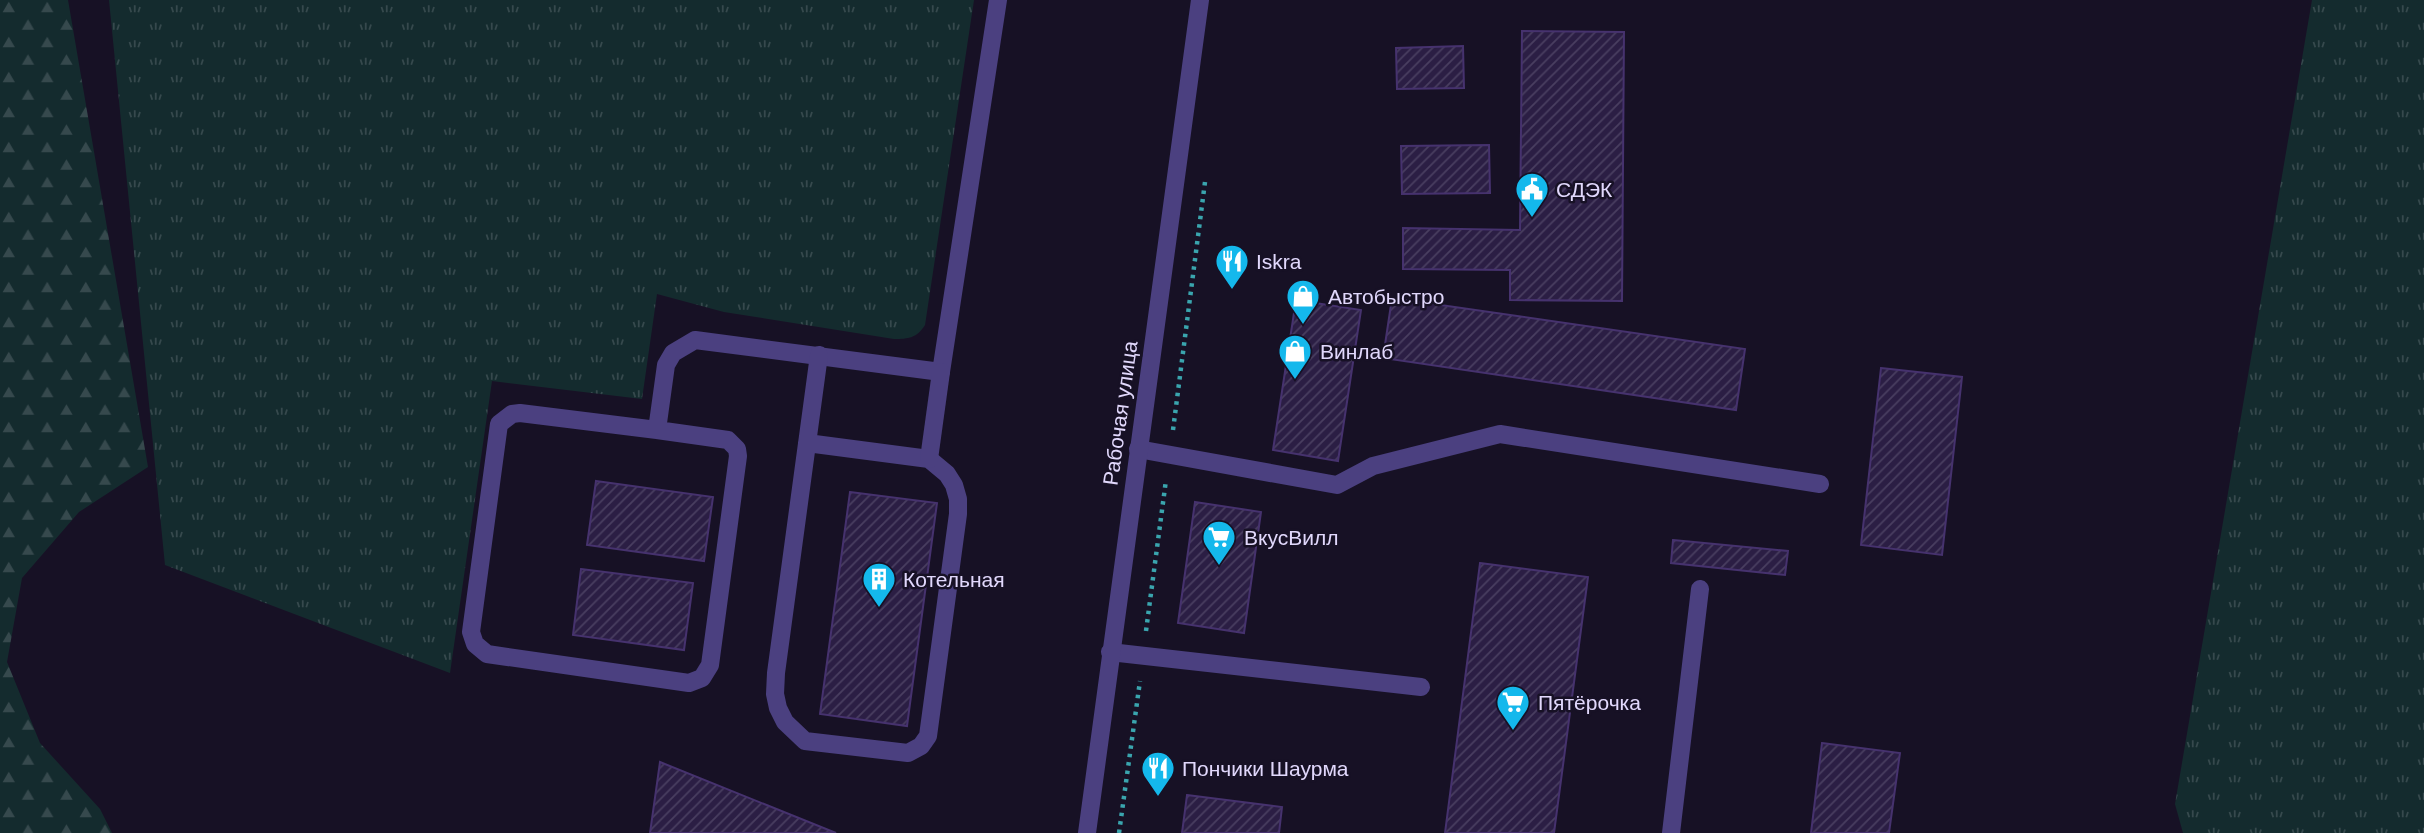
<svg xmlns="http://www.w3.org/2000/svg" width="2424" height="833" viewBox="0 0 2424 833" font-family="Helvetica,sans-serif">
	<defs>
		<pattern id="grass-tufts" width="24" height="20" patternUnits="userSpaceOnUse" patternTransform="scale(1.75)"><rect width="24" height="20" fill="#142b2e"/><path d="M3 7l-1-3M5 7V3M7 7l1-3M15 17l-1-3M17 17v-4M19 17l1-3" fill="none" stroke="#36494d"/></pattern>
		<pattern id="forest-firs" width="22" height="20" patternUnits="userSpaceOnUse" patternTransform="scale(1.75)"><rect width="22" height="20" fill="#142b2e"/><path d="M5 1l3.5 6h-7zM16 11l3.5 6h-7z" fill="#36494d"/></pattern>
		<pattern id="building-hatch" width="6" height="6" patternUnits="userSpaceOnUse" patternTransform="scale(1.75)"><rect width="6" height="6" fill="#2b1e44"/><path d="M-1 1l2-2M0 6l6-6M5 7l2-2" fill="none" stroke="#493e60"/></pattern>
	</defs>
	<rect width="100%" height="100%" fill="#171125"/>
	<g fill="url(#grass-tufts)">
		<path d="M109 0H974L925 325C917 338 908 339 894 339L724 312 657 294 642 399 492 381 450 673 165 565Z"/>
		<path d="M2312 0H2424V833H2183L2175 804Z"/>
	</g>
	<path fill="url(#forest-firs)" d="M0 0H68L148 467 79 512 22 578 7 662 40 743 100 809 112 833H0Z"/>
	<g fill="url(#building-hatch)" stroke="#46326e" stroke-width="2">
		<path d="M1522 31 1624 32 1622 301 1510 300V270L1403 269V228L1520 230Z"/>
		<path d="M1463 46 1464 88 1397 89 1396 48Z"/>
		<path d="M1489 145 1490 193 1402 194 1401 146Z"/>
		<path d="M1392 298 1745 349 1736 410 1383 358Z"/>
		<path d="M1296 300 1361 310 1338 461 1273 450Z"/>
		<path d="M1881 368 1962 377 1942 555 1861 545Z"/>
		<path d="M596 481 713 497 704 561 587 545Z"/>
		<path d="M850 492 937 503 907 726 820 714Z"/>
		<path d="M1195 502 1261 512 1244 633 1178 623Z"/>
		<path d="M1673 540 1788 551 1785 575 1671 563Z"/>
		<path d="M1480 563 1588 577 1554 833H1445Z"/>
		<path d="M581 569 693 583 684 650 573 635Z"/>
		<path d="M1822 743 1900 753 1889 833H1811Z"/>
		<path d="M660 762 836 833H650Z"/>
		<path d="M1187 795 1282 807 1279 833H1182Z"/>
	</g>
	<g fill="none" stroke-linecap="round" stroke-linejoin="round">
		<g stroke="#3aa5ae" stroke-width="4.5" stroke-dasharray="3.5 5" stroke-linecap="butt">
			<path d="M1173 430 1205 182"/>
			<path d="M1146 631 1166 480"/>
			<path d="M1119 833 1140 681"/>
		</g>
		<g stroke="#4b4080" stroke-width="18">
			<path d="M657 430 520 413 512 414 499 424 471 632 475 644 487 654 689 683 702 678 710 665 738 456 737 449 728 440 657 430 666 365 673 353 695 340 941 372 998 0"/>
			<path d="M807 443 929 459 947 474 954 485 958 499V514L928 736 921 746 908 753 805 741 785 722 778 708 775 694 776 673 819 355"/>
			<path d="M1138 449 1337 485 1373 466 1500 434 1820 484"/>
			<path d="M929 459 941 372"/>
			<path d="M1110 652 1421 687"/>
			<path d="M1671 833 1700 589"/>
		</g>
		<path stroke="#4b4080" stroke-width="18" d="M1087 833 1200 0"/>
	</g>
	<defs>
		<symbol id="civic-pin" viewBox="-11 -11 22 30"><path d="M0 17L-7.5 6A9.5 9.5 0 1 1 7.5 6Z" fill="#14b8ec" stroke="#171125"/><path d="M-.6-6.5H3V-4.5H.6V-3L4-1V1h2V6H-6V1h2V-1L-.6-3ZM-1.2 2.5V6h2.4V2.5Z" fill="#fff"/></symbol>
		<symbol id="restaurant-pin" viewBox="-11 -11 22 30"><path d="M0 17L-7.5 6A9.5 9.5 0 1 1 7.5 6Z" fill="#14b8ec" stroke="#171125"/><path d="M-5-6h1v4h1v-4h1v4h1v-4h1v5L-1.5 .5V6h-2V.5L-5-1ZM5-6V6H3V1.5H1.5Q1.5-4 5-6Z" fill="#fff"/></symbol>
		<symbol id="shop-pin" viewBox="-11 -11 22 30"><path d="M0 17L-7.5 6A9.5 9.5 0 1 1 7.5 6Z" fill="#14b8ec" stroke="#171125"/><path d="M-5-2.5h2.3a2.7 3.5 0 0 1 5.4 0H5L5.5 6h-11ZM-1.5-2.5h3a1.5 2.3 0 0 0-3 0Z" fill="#fff"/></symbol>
		<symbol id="supermarket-pin" viewBox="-11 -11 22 30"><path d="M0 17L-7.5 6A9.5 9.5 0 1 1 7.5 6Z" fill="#14b8ec" stroke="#171125"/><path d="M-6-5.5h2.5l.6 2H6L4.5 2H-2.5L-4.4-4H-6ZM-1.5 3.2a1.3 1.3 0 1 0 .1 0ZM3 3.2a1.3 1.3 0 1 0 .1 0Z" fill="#fff"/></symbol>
		<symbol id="building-pin" viewBox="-11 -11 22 30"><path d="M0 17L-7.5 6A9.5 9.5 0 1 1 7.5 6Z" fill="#14b8ec" stroke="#171125"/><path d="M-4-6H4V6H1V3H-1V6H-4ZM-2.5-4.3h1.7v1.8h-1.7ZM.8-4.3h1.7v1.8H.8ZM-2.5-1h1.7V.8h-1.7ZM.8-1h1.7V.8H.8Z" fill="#fff"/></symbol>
	</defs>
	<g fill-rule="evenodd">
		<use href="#civic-pin" x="1513" y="170" width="38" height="52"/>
		<use href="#restaurant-pin" x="1213" y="242" width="38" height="52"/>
		<use href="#shop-pin" x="1284" y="277" width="38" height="52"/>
		<use href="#shop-pin" x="1276" y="332" width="38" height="52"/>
		<use href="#supermarket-pin" x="1200" y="518" width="38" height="52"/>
		<use href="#building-pin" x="860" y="560" width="38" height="52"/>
		<use href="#supermarket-pin" x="1494" y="683" width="38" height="52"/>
		<use href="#restaurant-pin" x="1139" y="749" width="38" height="52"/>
	</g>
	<g text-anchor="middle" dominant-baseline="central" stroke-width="5" stroke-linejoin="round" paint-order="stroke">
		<g font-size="21" fill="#e1d8fc" stroke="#171125" text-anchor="start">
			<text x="1556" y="189">СДЭК</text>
			<text x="1256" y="261">Iskra</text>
			<text x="1328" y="296">Автобыстро</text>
			<text x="1320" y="351">Винлаб</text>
			<text x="1244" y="537">ВкусВилл</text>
			<text x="903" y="579">Котельная</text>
			<text x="1538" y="702">Пятёрочка</text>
			<text x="1182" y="768">Пончики Шаурма</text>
		</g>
		<g font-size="21" fill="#e1d8fc" stroke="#171125">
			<text transform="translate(1120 413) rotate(-82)">Рабочая улица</text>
		</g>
	</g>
</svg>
